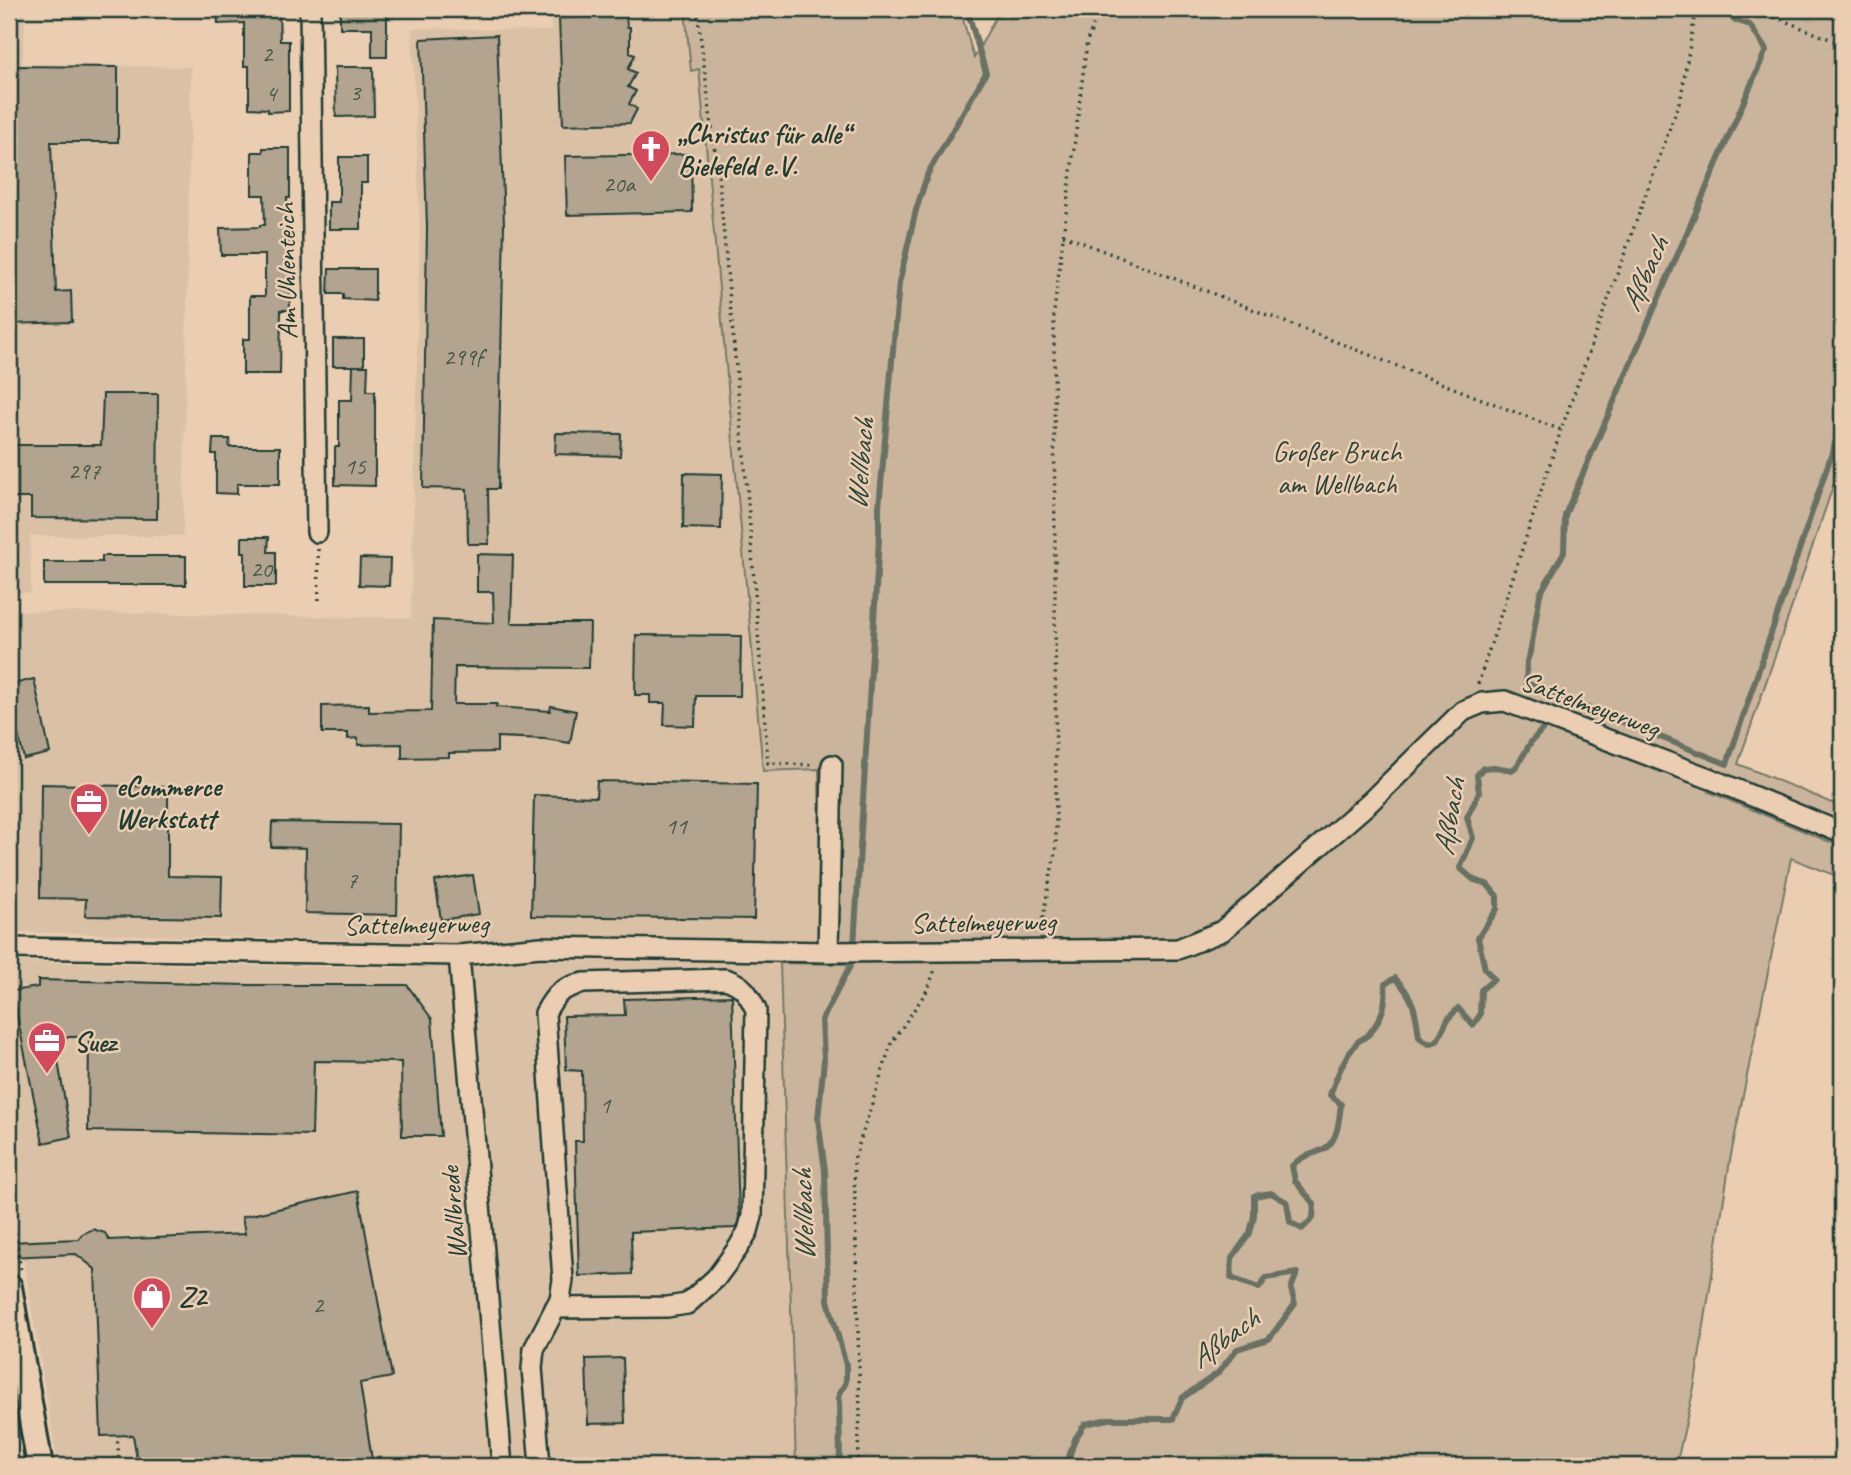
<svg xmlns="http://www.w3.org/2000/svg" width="1851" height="1475" viewBox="0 0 1851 1475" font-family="Caveat,sans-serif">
	<rect width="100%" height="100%" fill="#ebcdb1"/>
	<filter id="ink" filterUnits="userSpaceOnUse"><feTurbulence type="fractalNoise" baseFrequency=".0143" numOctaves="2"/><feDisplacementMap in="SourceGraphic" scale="14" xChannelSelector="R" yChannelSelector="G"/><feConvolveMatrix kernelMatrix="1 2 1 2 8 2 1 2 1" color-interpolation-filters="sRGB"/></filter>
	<g filter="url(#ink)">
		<g fill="#dac1a6">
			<path d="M9 9H26L22 64 191 67 183 536H30L31 593H9Z"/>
			<path d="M550 9H685L691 70 699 69 764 771 819 769 821 940 541 936 457 943 9 932V611L411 618 420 224 412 28 551 31Z"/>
			<path d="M547 960 780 963 796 1466H58L9 1174V965L13 962 403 968Z"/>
		</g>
		<path fill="#cab59c" stroke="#747968" stroke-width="2" d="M685 9H960L974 58 1000 9H1842V460L1738 764 1842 807V826L1715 775 1709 792 1842 847V878L1791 858 1730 1160 1695 1383 1676 1466H796L780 963 845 964 846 943 821 940 819 769 763 771 699 69 691 71Z"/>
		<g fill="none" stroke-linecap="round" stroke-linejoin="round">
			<g stroke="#697162" stroke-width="6">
				<path d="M1721 9 1735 20 1750 25 1766 50 1565 515 1564 552 1540 594 1531 649 1527 661 1526 683 1727 764 1842 423"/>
				<path d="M854 946 879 539V507L899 283 916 210 928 173 986 73 967 9"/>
				<path d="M840 1466 839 1395 846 1382V1365L828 1300 825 1171 818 1119 824 1060 822 1020 850 966"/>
				<path d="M1066 1466 1075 1439 1085 1424 1109 1419H1173L1182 1398 1218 1373 1237 1349 1269 1339 1295 1304 1291 1289 1297 1273 1266 1278 1259 1288 1231 1278 1232 1258 1250 1233 1254 1216V1196L1271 1193 1287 1202 1290 1222 1302 1229 1313 1218 1314 1204 1295 1181 1292 1166C1305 1152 1315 1156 1327 1147 1339 1137 1339 1118 1341 1104L1330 1095C1336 1077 1344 1059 1355 1045 1358 1040 1364 1039 1368 1035 1382 1019 1387 1004 1385 984L1395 978C1414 997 1416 1012 1419 1037L1429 1044 1437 1041 1448 1019 1458 1008 1473 1025 1480 1015 1481 990 1494 979 1485 969 1478 938 1497 909V896L1487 884 1474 880 1460 868 1473 838 1467 817 1479 793 1477 775 1483 768 1494 767 1512 770 1517 766 1531 742 1547 724"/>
			</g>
		</g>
		<g fill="#b2a48e" stroke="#1f3d34" stroke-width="2">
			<path d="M217 9H279L280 41H289V111L268 112V109L249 108V66H244V23L218 24Z"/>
			<path d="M340 9H387V57H372V28H340Z"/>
			<path d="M626 15 627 27H630V53L635 55 628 69 636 73 628 87 636 91 629 104 637 109 630 123 563 125 559 18Z"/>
			<path d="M497 35 504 225 498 489H488L489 544H468L467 489 423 488 427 227 421 39Z"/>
			<path d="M9 66 118 67V142H51L56 292 71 291 72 322 9 324Z"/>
			<path d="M335 67H373L374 116 336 117Z"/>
			<path d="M263 148H290V198H287L290 310H281L280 374H243V339H250V296H265V255H221L220 228 260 227V225H265L264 195H252V152H263Z"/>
			<path d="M691 154 692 212 567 215 565 156Z"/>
			<path d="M339 157H367V183H361V229H329V202H339Z"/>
			<path d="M329 269H375V301L343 299V294H328Z"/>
			<rect x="333" y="339" width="31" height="27"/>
			<path d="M353 366H368L367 391H375V486L335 485V447H339V400H352Z"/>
			<path d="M103 394H158L157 519 31 518V498H11V445H101Z"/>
			<path d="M556 433 621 434 620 456 555 454Z"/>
			<path d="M213 439H230L229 447H280V484H237V494L216 493V454H212Z"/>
			<path d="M684 473 722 474 721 529 683 528Z"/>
			<path d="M242 537H269L268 552H276V586H245V552H242Z"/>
			<path d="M477 554 513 555 511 623H590L589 668 455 667 454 704H497L496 707 550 711 551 706 576 711 570 743 545 739 497 737V752L449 753V757L402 758V744L358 745V738L348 739V733H322V706L369 705V712L431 711 433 620 494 623 493 592H477Z"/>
			<path d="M102 556H186V585H44V562H102Z"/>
			<path d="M360 558 390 559 389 586 359 585Z"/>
			<path d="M636 635 741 636 740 696H696L695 726 664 725 665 703H650V695H635Z"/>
			<path d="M34 679 50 753 24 759 17 729 9 725V685Z"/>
			<path d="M597 781 757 784 754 919 531 916 534 795 596 797Z"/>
			<path d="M41 784 168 787V876L222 877 221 918 85 916 86 899 40 898Z"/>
			<path d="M272 822 399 824 397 915 305 913 306 848 271 847Z"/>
			<path d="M473 875 479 914 441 920 435 881Z"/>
			<path d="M38 980 247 985H407L432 1019 441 1136H402L401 1062 314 1061 312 1135 88 1131 89 1037H54L71 1137 43 1143 12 991 38 987Z"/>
			<path d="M732 996 739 1217 737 1226 735 1228 631 1232 632 1274 579 1276 575 1141H583L582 1071 566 1070 564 1016 625 1015 624 999Z"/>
			<path d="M358 1191 392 1377 360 1383 373 1466H138L133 1435 101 1436 95 1269 76 1254 9 1257V1242L78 1239 82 1234 93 1229 105 1233 109 1240 245 1234 242 1217Z"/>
			<path d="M623 1358 625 1423 588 1424 586 1359Z"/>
		</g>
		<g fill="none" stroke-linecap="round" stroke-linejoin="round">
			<defs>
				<g id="minor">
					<path d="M310 9 317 532"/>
					<path d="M9 948 459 955 541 947 828 952 1178 949 1222 931 1371 801 1463 711 1482 703 1505 701 1711 779 1842 833"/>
					<path d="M828 952 832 765"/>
					<path d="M459 955 502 1466"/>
					<path d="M540 1466 532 1368 534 1349 560 1299 563 1280 545 1013C556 993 561 988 584 983L725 979C743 984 748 993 756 1010L752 1216 748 1231 738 1248 716 1278 687 1304 667 1307 555 1308"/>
				</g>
				<path id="major" d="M9 1287 40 1466"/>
			</defs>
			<use href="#minor" stroke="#1f3d34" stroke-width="24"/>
			<use href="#major" stroke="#1f3d34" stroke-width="30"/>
			<g stroke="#1f3d34" stroke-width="3.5" stroke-dasharray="2 5" stroke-linecap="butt">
				<path d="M697 9 720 192 747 489 768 763 813 765"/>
				<path d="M1755 9 1842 44"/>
				<path d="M1063 235 1561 430 1681 97 1696 9"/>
				<path d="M318 549 319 603"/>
				<path d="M1478 684 1561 430"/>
				<path d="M1040 932 1056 847 1054 312 1087 41 1100 9"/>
				<path d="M9 1191 21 1271"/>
				<path d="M119 1458 128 1466"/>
				<path d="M85 1463 119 1458 117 1436"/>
				<path d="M857 1466 860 1416 854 1160 891 1044 928 989 935 969"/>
			</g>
			<use href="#minor" stroke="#ebcdb1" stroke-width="19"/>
			<use href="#major" stroke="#ebcdb1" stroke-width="24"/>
			<path stroke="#1f3d34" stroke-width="2" d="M9 1368 25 1466"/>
		</g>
	</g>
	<defs>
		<symbol id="church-pin" viewBox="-11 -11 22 30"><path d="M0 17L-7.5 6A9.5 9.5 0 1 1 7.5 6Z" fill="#d1495b" stroke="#ebcdb1"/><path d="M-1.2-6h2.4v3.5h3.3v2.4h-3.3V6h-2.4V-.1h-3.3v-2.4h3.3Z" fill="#fff"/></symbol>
		<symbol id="office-pin" viewBox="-11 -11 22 30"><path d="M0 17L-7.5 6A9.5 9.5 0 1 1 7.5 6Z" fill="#d1495b" stroke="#ebcdb1"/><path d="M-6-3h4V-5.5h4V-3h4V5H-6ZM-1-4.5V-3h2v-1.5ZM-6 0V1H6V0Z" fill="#fff"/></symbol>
		<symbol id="shop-pin" viewBox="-11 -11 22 30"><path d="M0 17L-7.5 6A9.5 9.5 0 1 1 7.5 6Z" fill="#d1495b" stroke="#ebcdb1"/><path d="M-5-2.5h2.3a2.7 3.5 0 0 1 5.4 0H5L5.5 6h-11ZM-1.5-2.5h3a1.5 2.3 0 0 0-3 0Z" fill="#fff"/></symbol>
	</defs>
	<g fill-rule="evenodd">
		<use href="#church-pin" x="629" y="127" width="44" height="60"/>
		<use href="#office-pin" x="67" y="780" width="44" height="60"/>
		<use href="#office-pin" x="25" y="1019" width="44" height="60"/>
		<use href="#shop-pin" x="130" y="1274" width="44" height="60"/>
	</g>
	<g text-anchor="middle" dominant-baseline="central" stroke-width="5" stroke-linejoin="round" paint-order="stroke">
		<g font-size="24" fill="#44574a">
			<text x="267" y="54">2</text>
			<text x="355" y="92">3</text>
			<text x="271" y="93">4</text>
			<text x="619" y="184">20a</text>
			<text x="463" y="357">299f</text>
			<text x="355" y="466">15</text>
			<text x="84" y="471">297</text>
			<text x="261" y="569">20</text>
			<text x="676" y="826">11</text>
			<text x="352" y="880">7</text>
			<text x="605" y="1105">1</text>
			<text x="318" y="1305">2</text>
		</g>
		<g font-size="28" font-weight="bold" fill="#1f3d34" stroke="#ebcdb1" text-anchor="start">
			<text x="678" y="133">„Christus für alle“<tspan x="678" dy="32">Bielefeld e.V.</tspan></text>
			<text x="116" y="786">eCommerce<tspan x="116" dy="32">Werkstatt</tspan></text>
			<text x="74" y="1041">Suez</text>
			<text x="179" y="1296">Z2</text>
		</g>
		<g font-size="28" fill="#1f3d34" stroke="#ebcdb1">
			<text transform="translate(286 271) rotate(-91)">Am Uhlenteich</text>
			<text transform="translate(1590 704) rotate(20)">Sattelmeyerweg</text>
			<text transform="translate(983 922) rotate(-1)">Sattelmeyerweg</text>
			<text transform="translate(416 924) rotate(-1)">Sattelmeyerweg</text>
			<text transform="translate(453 1213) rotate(-95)">Wallbrede</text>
		</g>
		<g font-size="28" fill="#284339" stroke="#ebcdb1">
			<text x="1337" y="451">Großer Bruch<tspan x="1337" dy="32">am Wellbach</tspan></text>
		</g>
		<g font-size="30" font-style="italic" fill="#2b463c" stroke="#ebcdb1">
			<text transform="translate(1644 274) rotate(-66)">Aßbach</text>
			<text transform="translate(860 464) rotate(-85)">Wellbach</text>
			<text transform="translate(1449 817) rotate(-81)">Aßbach</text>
			<text transform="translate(803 1215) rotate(-92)">Wellbach</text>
			<text transform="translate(1224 1338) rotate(-37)">Aßbach</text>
		</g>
	</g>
	<rect width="1851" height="1475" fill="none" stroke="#ebcdb1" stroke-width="35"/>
	<rect x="18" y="18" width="1816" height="1440" fill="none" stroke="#1f3d34" stroke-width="2.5" filter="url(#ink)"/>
</svg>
